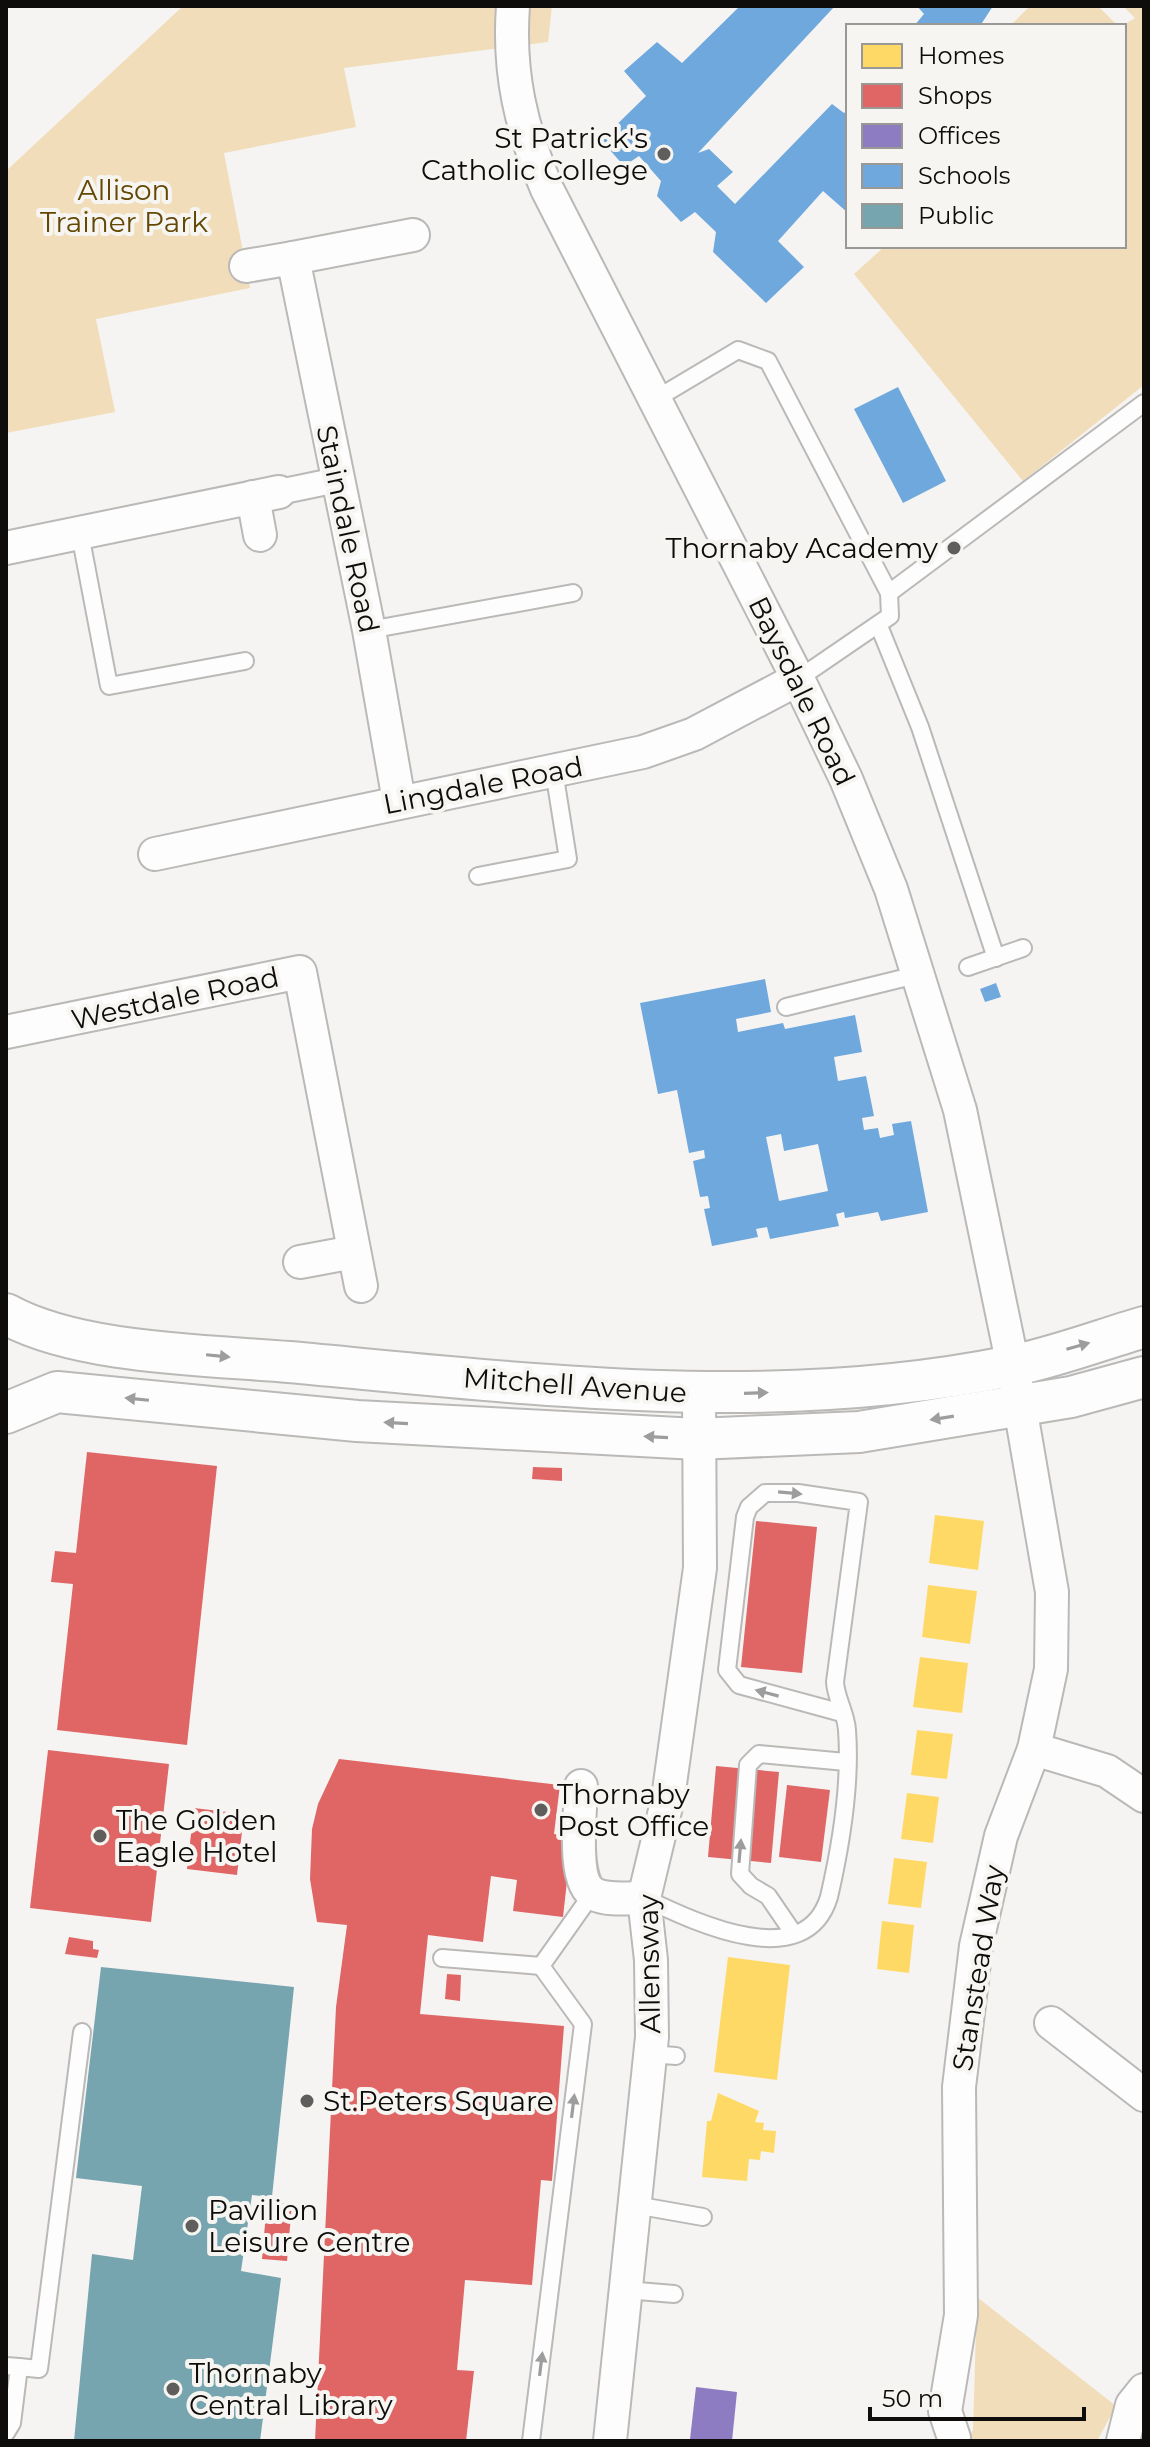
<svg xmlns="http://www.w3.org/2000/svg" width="1150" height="2447" viewBox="0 0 1150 2447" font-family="Montserrat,sans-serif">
	<rect width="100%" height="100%" fill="#f5f4f2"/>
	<g fill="#f1ddb9">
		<path d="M183 6H552L548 42 344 68 356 127 224 153 250 288 96 319 115 412 6 433V171Z"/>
		<path d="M1030 6H1098L1118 26H1010Z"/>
		<path d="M1123 6H1144V385L1023 481 854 274 885 246H1124L1122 26 1135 18Z"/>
		<path d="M977 2297 1116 2406 1097 2441H968L973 2430Z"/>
	</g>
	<g fill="#ffd966">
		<path d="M935 1515 984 1521 978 1570 929 1563Z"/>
		<path d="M928 1585 977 1591 970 1644 922 1637Z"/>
		<path d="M920 1657 968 1663 962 1713 913 1707Z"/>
		<path d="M917 1730 953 1734 947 1779 911 1775Z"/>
		<path d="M907 1793 939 1797 933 1843 901 1839Z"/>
		<path d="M894 1858 927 1862 921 1908 888 1904Z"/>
		<path d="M882 1921 914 1925 909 1973 877 1969Z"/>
		<path d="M728 1957 790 1965 777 2080 714 2072Z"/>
		<path d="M718 2093 759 2111 755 2122 764 2123 763 2130 776 2131 774 2153 761 2151 760 2160 749 2159 747 2181 702 2177 707 2121H711Z"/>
	</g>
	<g fill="#e06666">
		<path d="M87 1452 217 1466 187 1745 57 1730 73 1584 51 1582 55 1551 76 1553Z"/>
		<path d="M533 1467 562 1468V1481L532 1479Z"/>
		<path d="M756 1521 817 1527 802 1673 741 1667Z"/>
		<path d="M48 1750 169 1764 151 1922 30 1908Z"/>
		<path d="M339 1759 560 1785 554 1834 572 1836 563 1917 513 1911 517 1880 491 1876 483 1942 428 1935 420 2014 564 2026 552 2181 541 2180 532 2285 465 2280 457 2370 474 2371 466 2441H315L336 2007 347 1925 317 1922 310 1879 312 1829 318 1804Z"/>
		<path d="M716 1766 779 1772 771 1863 708 1857Z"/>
		<path d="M787 1785 830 1790 821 1862 779 1857Z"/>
		<path d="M194 1808 244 1814 237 1875 187 1869Z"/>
		<path d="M69 1937 93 1941V1949L99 1950 97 1958 65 1954Z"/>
		<path d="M447 1974 461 1975 460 2001 445 1999Z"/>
		<path d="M267 2201 292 2204 287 2261 262 2259Z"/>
	</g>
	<path fill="#8e7cc3" d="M696 2387 737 2392 732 2441 690 2439Z"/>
	<g fill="#6fa8dc" fill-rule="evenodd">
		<path d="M740 6H835L698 153 709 149 733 172 717 186 735 204 832 104 844 113 848 109V213L823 191 778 241 804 267 766 303 713 252 716 232 695 212 681 222 657 196 661 181 639 156 624 166 601 140 646 96 624 71 657 42 682 63Z"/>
		<path d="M917 6H993L980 26H914L924 14Z"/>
		<path d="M898 387 946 481 903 503 854 409Z"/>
		<path d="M765 979 771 1012 736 1019 738 1032 783 1023 785 1029 855 1015 862 1052 834 1057 838 1081 866 1076 874 1116 862 1118 864 1130 878 1128 880 1138 894 1135 892 1124 911 1121 928 1212 881 1221 878 1212 845 1218 844 1212 836 1214 839 1226 770 1239 767 1227 756 1229 758 1237 712 1246 704 1209 710 1208 708 1196 700 1197 693 1161 705 1158 704 1150 689 1153 677 1090 658 1094 640 1003ZM781 1134 784 1151 818 1144 828 1191 779 1201 766 1137Z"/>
		<path d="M996 983 1001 997 985 1002 980 989Z"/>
	</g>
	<path fill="#76a5af" d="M101 1967 294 1987 272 2197 252 2195 241 2271 281 2278 260 2441H74L92 2254 133 2260 142 2186 76 2178Z"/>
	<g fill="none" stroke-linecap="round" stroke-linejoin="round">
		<defs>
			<g id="service">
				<path d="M654 400 738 350 768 361 889 593 890 616 798 679"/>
				<path d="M80 534 109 686 245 661"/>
				<path d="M889 593 1144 403"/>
				<path d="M879 626 920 727 996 958"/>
				<path d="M369 630 573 593"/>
				<path d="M478 876 568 859 554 771"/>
				<path d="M968 967 1023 948"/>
				<path d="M786 1007 920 974"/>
				<path d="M644 1898C693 1921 805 1976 829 1897 841 1845 851 1783 847 1730 846 1713 836 1699 835 1682L859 1502 798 1493H765L749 1507 745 1517 727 1670 739 1685 842 1713"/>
				<path d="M794 1934 768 1896 751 1886 740 1874 748 1765 759 1754 846 1762"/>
				<path d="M442 1958 541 1966 592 1894"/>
				<path d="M650 2054 676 2056"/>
				<path d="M635 2205 703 2217"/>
				<path d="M626 2290 674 2294"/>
				<path d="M6 2366 19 2367 12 2423 6 2433"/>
				<path d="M19 2367 39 2369 82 2032"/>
				<path d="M531 2441 583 2024 541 1966"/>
			</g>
			<path id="pedestrian" d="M279 492 337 480"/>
			<g id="minor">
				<path d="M513 6C508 73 521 128 547 189L798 679 846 779 891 889 960 1110 1013 1366 1052 1592 1051 1669 1034 1749 1001 1836 976 1946 959 2087 961 2315 945 2411 954 2438"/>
				<path d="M246 266 293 258"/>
				<path d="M253 497 260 535"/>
				<path d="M6 548 279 492"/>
				<path d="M399 801 369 630 293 258 413 235"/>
				<path d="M155 854 643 752 694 734 798 679"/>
				<path d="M6 1032 300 972 361 1286"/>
				<path d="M300 1262 354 1252"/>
				<path d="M1034 1749 1107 1771 1144 1796"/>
				<path d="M581 1786C581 1809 571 1882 594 1894 608 1901 628 1898 644 1898"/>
				<path d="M1051 2023 1144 2095"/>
				<path d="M610 2441 652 2037 651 1960 644 1898 668 1798 700 1568 699 1395"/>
				<path d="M1123 2441 1132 2405 1144 2390"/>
			</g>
			<g id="tertiary">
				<path d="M6 1314C78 1354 206 1355 289 1362 531 1384 770 1415 1011 1366 1056 1357 1100 1340 1144 1327"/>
				<path d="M6 1413 57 1392 357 1421 697 1439 859 1432 1071 1397 1144 1377"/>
			</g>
		</defs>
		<use href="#service" stroke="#bab9b7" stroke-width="20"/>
		<use href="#pedestrian" stroke="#bab9b7" stroke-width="28"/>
		<use href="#minor" stroke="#bab9b7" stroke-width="36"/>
		<use href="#tertiary" stroke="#bab9b7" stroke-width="44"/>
		<use href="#service" stroke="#fefdfd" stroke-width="16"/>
		<use href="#pedestrian" stroke="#fefdfd" stroke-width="24"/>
		<use href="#minor" stroke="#fefdfd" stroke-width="32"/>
		<use href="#tertiary" stroke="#fefdfd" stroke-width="40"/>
	</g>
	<defs><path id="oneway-solid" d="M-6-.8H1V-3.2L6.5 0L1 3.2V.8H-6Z" transform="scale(2)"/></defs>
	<g fill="#9e9d9d">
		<use href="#oneway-solid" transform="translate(1078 1346) rotate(-16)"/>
		<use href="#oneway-solid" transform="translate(218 1356) rotate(6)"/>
		<use href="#oneway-solid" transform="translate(756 1393) rotate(-2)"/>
		<use href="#oneway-solid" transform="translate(137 1399) rotate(-174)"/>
		<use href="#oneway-solid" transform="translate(942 1418) rotate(171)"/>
		<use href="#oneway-solid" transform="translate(396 1423) rotate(-177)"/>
		<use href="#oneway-solid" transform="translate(656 1437) rotate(-177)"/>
		<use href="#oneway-solid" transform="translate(790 1493) rotate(5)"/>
		<use href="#oneway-solid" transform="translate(767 1693) rotate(-165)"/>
		<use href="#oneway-solid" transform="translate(740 1851) rotate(-85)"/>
		<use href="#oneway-solid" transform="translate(573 2106) rotate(-83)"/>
		<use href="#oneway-solid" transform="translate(541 2364) rotate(-83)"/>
	</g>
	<g fill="#5f5e5c" stroke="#f6f5f1" stroke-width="3">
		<circle cx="664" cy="154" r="8"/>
		<circle cx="954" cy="548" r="8"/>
		<circle cx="541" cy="1810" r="8"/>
		<circle cx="100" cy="1836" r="8"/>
		<circle cx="307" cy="2101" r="8"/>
		<circle cx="192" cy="2226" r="8"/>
		<circle cx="173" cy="2389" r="8"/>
	</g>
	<g text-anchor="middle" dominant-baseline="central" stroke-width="8" stroke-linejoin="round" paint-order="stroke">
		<g font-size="28" fill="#0e0d0c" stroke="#f6f5f1" text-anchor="start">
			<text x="648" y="138" text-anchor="end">St Patrick's<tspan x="648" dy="32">Catholic College</tspan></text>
			<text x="938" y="548" text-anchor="end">Thornaby Academy</text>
			<text x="557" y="1794">Thornaby<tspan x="557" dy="32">Post Office</tspan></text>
			<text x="116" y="1820">The Golden<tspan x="116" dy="32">Eagle Hotel</tspan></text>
			<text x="323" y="2101">St.Peters Square</text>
			<text x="208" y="2210">Pavilion<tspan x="208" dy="32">Leisure Centre</tspan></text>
			<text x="189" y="2373">Thornaby<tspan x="189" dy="32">Central Library</tspan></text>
		</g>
		<g font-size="28" fill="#644703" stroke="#f6f5f1">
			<text x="124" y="190">Allison<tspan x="124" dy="32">Trainer Park</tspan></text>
		</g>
		<g font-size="28" fill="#0e0d0c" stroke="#f6f5f1">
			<text transform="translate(348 529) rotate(78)">Staindale Road</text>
			<text transform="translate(802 691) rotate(64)">Baysdale Road</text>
			<text transform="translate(483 785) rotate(-11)">Lingdale Road</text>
			<text transform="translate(175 998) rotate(-12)">Westdale Road</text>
			<text transform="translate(575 1385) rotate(4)">Mitchell Avenue</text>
			<text transform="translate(649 1964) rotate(-91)">Allensway</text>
			<text transform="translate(978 1968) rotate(-81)">Stanstead Way</text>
		</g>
	</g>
	<rect width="1150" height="2447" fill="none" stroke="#0e0d0c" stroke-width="16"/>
	<rect x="846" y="24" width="280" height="224" fill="#f6f5f1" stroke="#999895" stroke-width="2"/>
	<rect x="862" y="44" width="40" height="24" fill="#ffd966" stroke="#999895" stroke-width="2"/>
	<text x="918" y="64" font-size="24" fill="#0e0d0c">Homes</text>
	<rect x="862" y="84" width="40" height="24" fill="#e06666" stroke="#999895" stroke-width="2"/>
	<text x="918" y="104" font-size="24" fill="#0e0d0c">Shops</text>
	<rect x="862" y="124" width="40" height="24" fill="#8e7cc3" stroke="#999895" stroke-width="2"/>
	<text x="918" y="144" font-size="24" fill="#0e0d0c">Offices</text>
	<rect x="862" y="164" width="40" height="24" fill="#6fa8dc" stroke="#999895" stroke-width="2"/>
	<text x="918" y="184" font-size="24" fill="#0e0d0c">Schools</text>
	<rect x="862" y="204" width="40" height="24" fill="#76a5af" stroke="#999895" stroke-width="2"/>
	<text x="918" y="224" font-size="24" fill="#0e0d0c">Public</text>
	<path d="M870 2407v12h214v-12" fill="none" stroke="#0e0d0c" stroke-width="4"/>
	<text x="882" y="2407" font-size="24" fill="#0e0d0c" stroke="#f6f5f1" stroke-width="6" paint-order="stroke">50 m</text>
</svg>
